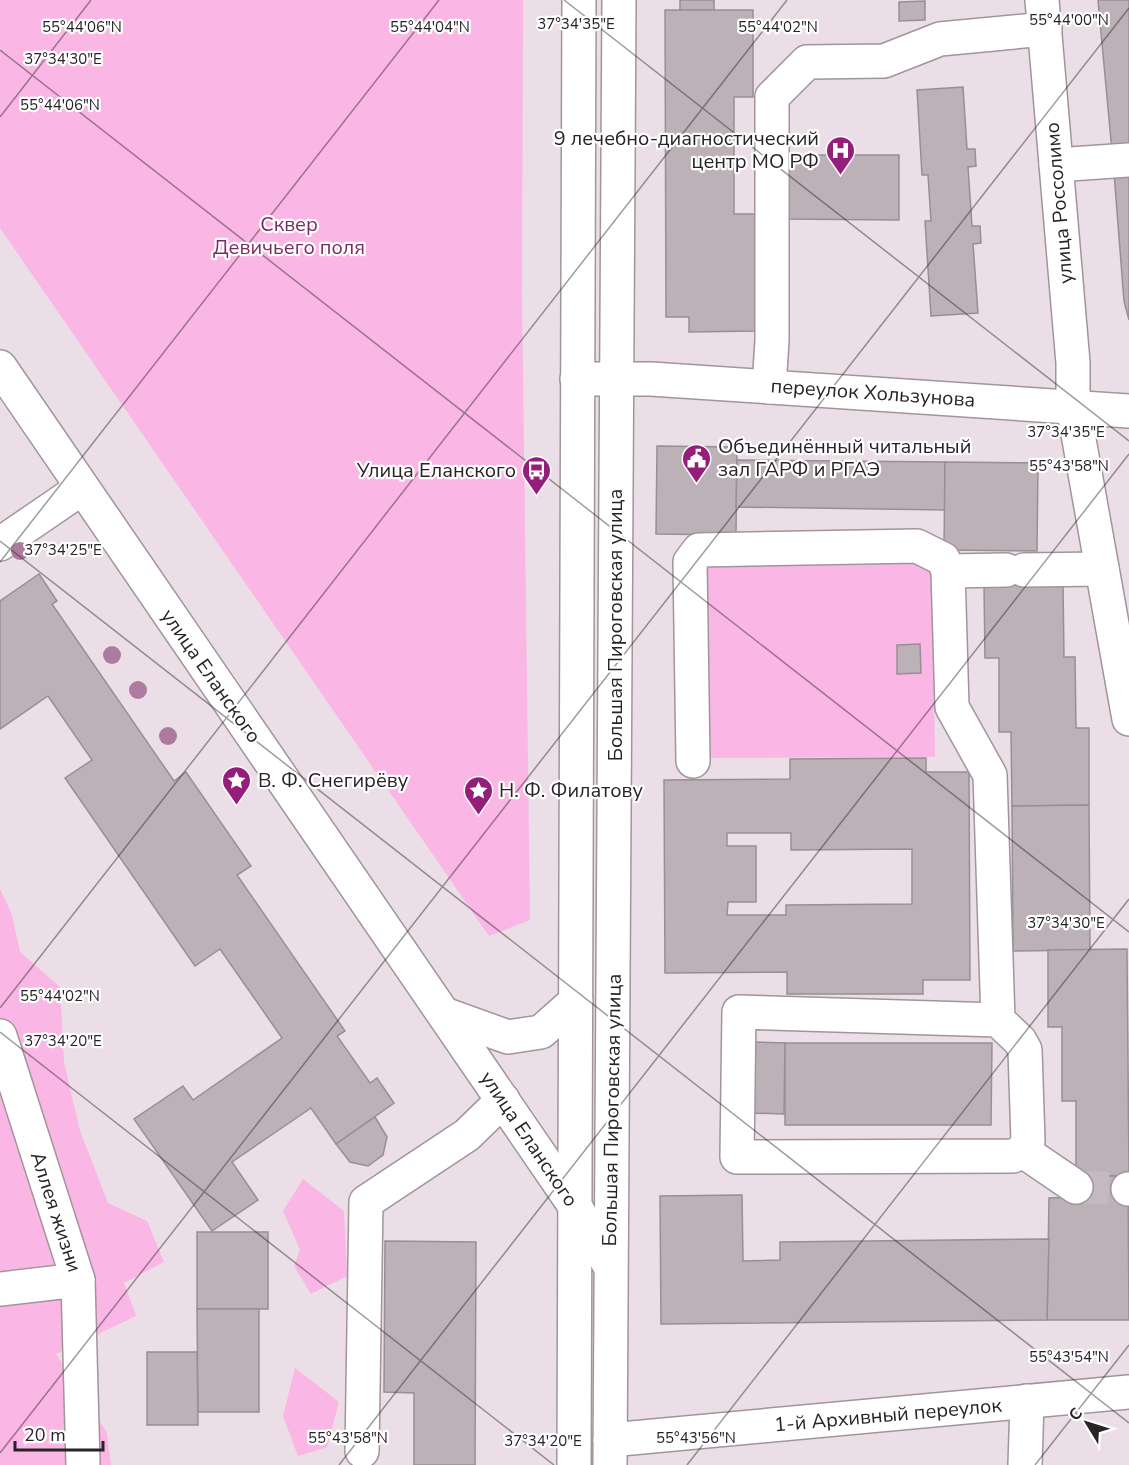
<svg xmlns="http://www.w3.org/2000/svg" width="1129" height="1465" viewBox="0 0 1129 1465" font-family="'Nunito Sans',sans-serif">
	<rect width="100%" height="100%" fill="#ebdee6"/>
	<g fill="#fab6e4">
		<path d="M0 0H523L522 295 530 920 489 936 0 228Z"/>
		<path d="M705 560 932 563 935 757 705 758Z"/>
		<path d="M0 889 12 915 20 952 60 987 64 1062 80 1131 108 1203 147 1221 164 1262 124 1283 136 1316 56 1354 107 1433 111 1465H0Z"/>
		<path d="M303 1179 344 1211 347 1276 311 1294 294 1266 300 1250 283 1211Z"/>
		<path d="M295 1368 339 1402 327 1447 298 1456 283 1416Z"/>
	</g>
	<g fill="#bdb1b8" stroke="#9a8e96" stroke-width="1.5" fill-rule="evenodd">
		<rect x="680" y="0" width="34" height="10"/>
		<path d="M1098 0H1129V173H1114Z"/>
		<path d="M925 1V20L899 21V2Z"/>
		<path d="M665 10H753V97H734V214H755V331L689 332V317H666Z"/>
		<path d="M963 87 967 149H975L976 166 968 167 972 226H980L981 243 973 244 978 313 931 316 925 221H931L928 175H922L917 90Z"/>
		<path d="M784 155H899V220L784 219Z"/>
		<path d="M1114 173H1129V320L1124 301Z"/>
		<path d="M657 446 737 447 736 535 656 534Z"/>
		<path d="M737 460 945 462V510L736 507Z"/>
		<path d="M945 462 1038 463 1037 551 944 550Z"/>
		<path d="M39 574 57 601 52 604 174 781 186 772 251 866 237 875 345 1031 337 1036 370 1083 377 1078 394 1103 336 1144 311 1108 232 1162 258 1200 212 1231 134 1119 183 1086 193 1100 282 1038 220 949 195 966 65 778 92 760 48 696 0 729V601Z"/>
		<path d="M984 585H1063L1064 657H1075L1076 728H1089V805L1012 806 1011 732H999V658H985Z"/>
		<path d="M920 644 921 673 897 674V645Z"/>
		<path d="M926 758V772H969L970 980H923V994H787V972L665 973 664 780 790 779V759ZM727 833H791V850L912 849V904L786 905V915H727L728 902H756V846H727Z"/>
		<path d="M1089 805 1090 950 1013 951 1012 806Z"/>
		<path d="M1127 949 1129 1176H1076V1101H1062V1027H1048V950Z"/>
		<path d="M752 1042 785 1043 784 1114 751 1113Z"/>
		<path d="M785 1043H992L991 1125H785Z"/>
		<path d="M375 1117 387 1137 383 1155 368 1166 350 1162 336 1144Z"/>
		<path d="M1076 1176H1128L1129 1320H1047L1049 1198 1076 1197Z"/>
		<path d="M742 1195 743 1261 780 1260V1242L1049 1239 1047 1320 661 1324 660 1196Z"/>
		<rect x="197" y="1232" width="71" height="77"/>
		<path d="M385 1241 476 1242 475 1465H414V1393L384 1392Z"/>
		<path d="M197 1309H259V1412H198Z"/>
		<path d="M147 1352H197L198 1425H147Z"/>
	</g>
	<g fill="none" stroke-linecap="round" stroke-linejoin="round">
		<path stroke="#c4b9c0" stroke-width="33" stroke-dasharray="33 16" stroke-linecap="butt" d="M1076 1187 1128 1189"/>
		<defs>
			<g id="minor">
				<path d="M1042 0 1073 363V406L1129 719"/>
				<path d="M1056 165 1129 160"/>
				<path d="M0 367 575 1206 610 1266"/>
				<path d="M577 379H651L1129 411"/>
				<path d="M769 387 772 340V97L807 62 884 61 940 39 1045 29"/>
				<path d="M0 544 82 488"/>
				<path d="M1024 570 1102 569"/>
				<path d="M948 571 1006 570"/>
				<path d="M693 761 690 562 699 550 917 546 943 559 948 571 952 707 990 775 998 1020 1020 1041 1025 1050 1028 1141 1023 1151 1013 1156 737 1157 739 1012 998 1020"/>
				<path d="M444 1014 508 1037 541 1032 576 1001"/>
				<path d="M0 1036 78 1280 83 1465"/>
				<path d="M1023 1151 1076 1187"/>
				<path d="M1128 1189H1129"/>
				<path d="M0 1289 78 1280"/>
				<path d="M610 1440 1129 1392"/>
				<path d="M362 1451 366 1202 467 1135 503 1100"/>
				<path d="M1025 1465 1027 1401"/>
			</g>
			<g id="major">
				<path d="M574 1465 579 0"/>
				<path d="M610 1465 619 0"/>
			</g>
		</defs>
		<use href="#minor" stroke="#a1959c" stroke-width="36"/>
		<use href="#major" stroke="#a1959c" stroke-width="36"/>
		<use href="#minor" stroke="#fff" stroke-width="33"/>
		<use href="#major" stroke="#fff" stroke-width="33"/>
	</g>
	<g fill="#ad7ba0">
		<circle cx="20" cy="551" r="9"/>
		<circle cx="112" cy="655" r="9"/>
		<circle cx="138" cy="690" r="9"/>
		<circle cx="168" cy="736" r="9"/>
	</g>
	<path fill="none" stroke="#282326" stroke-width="1.5" stroke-opacity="0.45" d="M564 0 1129 441M0 50 1129 932M0 117 91 0M0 541 1129 1423M0 562 439 0M0 1008 787 0M0 1032 554 1465M0 1453 1129 8M339 1465 1129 454M687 1465 1129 899M1035 1465 1129 1345"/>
	<defs>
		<symbol id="hospital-pin" viewBox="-11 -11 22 30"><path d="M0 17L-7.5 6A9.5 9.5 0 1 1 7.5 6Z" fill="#951e7a" stroke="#fff"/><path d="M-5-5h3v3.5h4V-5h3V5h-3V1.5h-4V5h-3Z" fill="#fff"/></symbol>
		<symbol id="civic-pin" viewBox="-11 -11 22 30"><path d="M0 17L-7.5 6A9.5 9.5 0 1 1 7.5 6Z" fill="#951e7a" stroke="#fff"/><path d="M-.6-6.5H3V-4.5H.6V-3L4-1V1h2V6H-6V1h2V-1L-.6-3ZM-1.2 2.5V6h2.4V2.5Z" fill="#fff"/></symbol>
		<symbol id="bus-pin" viewBox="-11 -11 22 30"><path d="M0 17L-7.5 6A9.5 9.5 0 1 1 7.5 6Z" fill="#951e7a" stroke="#fff"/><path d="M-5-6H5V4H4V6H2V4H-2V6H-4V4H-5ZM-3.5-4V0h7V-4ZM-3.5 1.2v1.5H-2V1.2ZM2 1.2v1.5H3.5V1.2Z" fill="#fff"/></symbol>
		<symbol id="sight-pin" viewBox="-11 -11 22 30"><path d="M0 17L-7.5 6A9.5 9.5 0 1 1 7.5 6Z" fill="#951e7a" stroke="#fff"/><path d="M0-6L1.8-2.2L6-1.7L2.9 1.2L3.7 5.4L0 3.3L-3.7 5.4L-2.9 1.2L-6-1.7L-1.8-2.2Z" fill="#fff"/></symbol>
	</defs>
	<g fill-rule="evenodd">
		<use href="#hospital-pin" x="824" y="134" width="33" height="45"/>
		<use href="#civic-pin" x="680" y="442" width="33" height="45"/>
		<use href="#bus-pin" x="520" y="454" width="33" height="45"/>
		<use href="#sight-pin" x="220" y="764" width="33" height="45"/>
		<use href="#sight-pin" x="462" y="774" width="33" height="45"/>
	</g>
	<g text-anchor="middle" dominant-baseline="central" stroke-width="4.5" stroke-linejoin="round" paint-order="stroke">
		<g font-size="20" fill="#282326" stroke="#fff" text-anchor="start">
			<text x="819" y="138" text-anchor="end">9 лечебно-диагностический<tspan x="819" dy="23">центр МО РФ</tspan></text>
			<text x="718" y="446">Объединённый читальный<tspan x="718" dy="23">зал ГАРФ и РГАЭ</tspan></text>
			<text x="516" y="470" text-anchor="end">Улица Еланского</text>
			<text x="258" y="780">В. Ф. Снегирёву</text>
			<text x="499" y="790">Н. Ф. Филатову</text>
		</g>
		<g font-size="20" fill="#282326" stroke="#fff">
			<text transform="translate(1059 203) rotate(-95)">улица Россолимо</text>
			<text transform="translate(873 393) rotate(4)">переулок Хользунова</text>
			<text transform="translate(615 625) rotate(-90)">Большая Пироговская улица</text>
			<text transform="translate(211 676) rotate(55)">улица Еланского</text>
			<text transform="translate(612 1110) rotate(-89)">Большая Пироговская улица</text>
			<text transform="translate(529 1139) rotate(56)">улица Еланского</text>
			<text transform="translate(56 1212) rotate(72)">Аллея жизни</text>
			<text transform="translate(888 1415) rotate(-5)">1-й Архивный переулок</text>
		</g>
		<g font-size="20" fill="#7a2a66" stroke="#fff">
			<text x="289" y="224">Сквер<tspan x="289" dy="23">Девичьего поля</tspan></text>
		</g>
	</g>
	<g font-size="15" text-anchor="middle" fill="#282326" stroke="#fff" stroke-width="4.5" stroke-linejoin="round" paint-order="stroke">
		<text x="1069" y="25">55°44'00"N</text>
		<text x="576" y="29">37°34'35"E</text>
		<text x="82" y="32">55°44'06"N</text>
		<text x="430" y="32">55°44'04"N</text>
		<text x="778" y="32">55°44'02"N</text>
		<text x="63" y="64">37°34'30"E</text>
		<text x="60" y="110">55°44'06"N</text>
		<text x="1066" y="437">37°34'35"E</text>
		<text x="1069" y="471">55°43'58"N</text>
		<text x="63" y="555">37°34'25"E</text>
		<text x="1066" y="928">37°34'30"E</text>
		<text x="60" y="1001">55°44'02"N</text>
		<text x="63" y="1046">37°34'20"E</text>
		<text x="1069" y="1362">55°43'54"N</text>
		<text x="348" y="1443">55°43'58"N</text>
		<text x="696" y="1443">55°43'56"N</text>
		<text x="543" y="1446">37°34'20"E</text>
	</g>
	<g transform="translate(1087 1423) rotate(308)" stroke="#ffffff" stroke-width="4.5" paint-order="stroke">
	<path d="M0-4.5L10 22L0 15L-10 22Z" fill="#282326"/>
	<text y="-9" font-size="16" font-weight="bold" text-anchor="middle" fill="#282326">С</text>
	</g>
	<path d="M15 1441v9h88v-9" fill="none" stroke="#282326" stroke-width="3"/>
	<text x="24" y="1441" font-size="18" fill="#282326" stroke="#ffffff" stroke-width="4.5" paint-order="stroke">20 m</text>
</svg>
